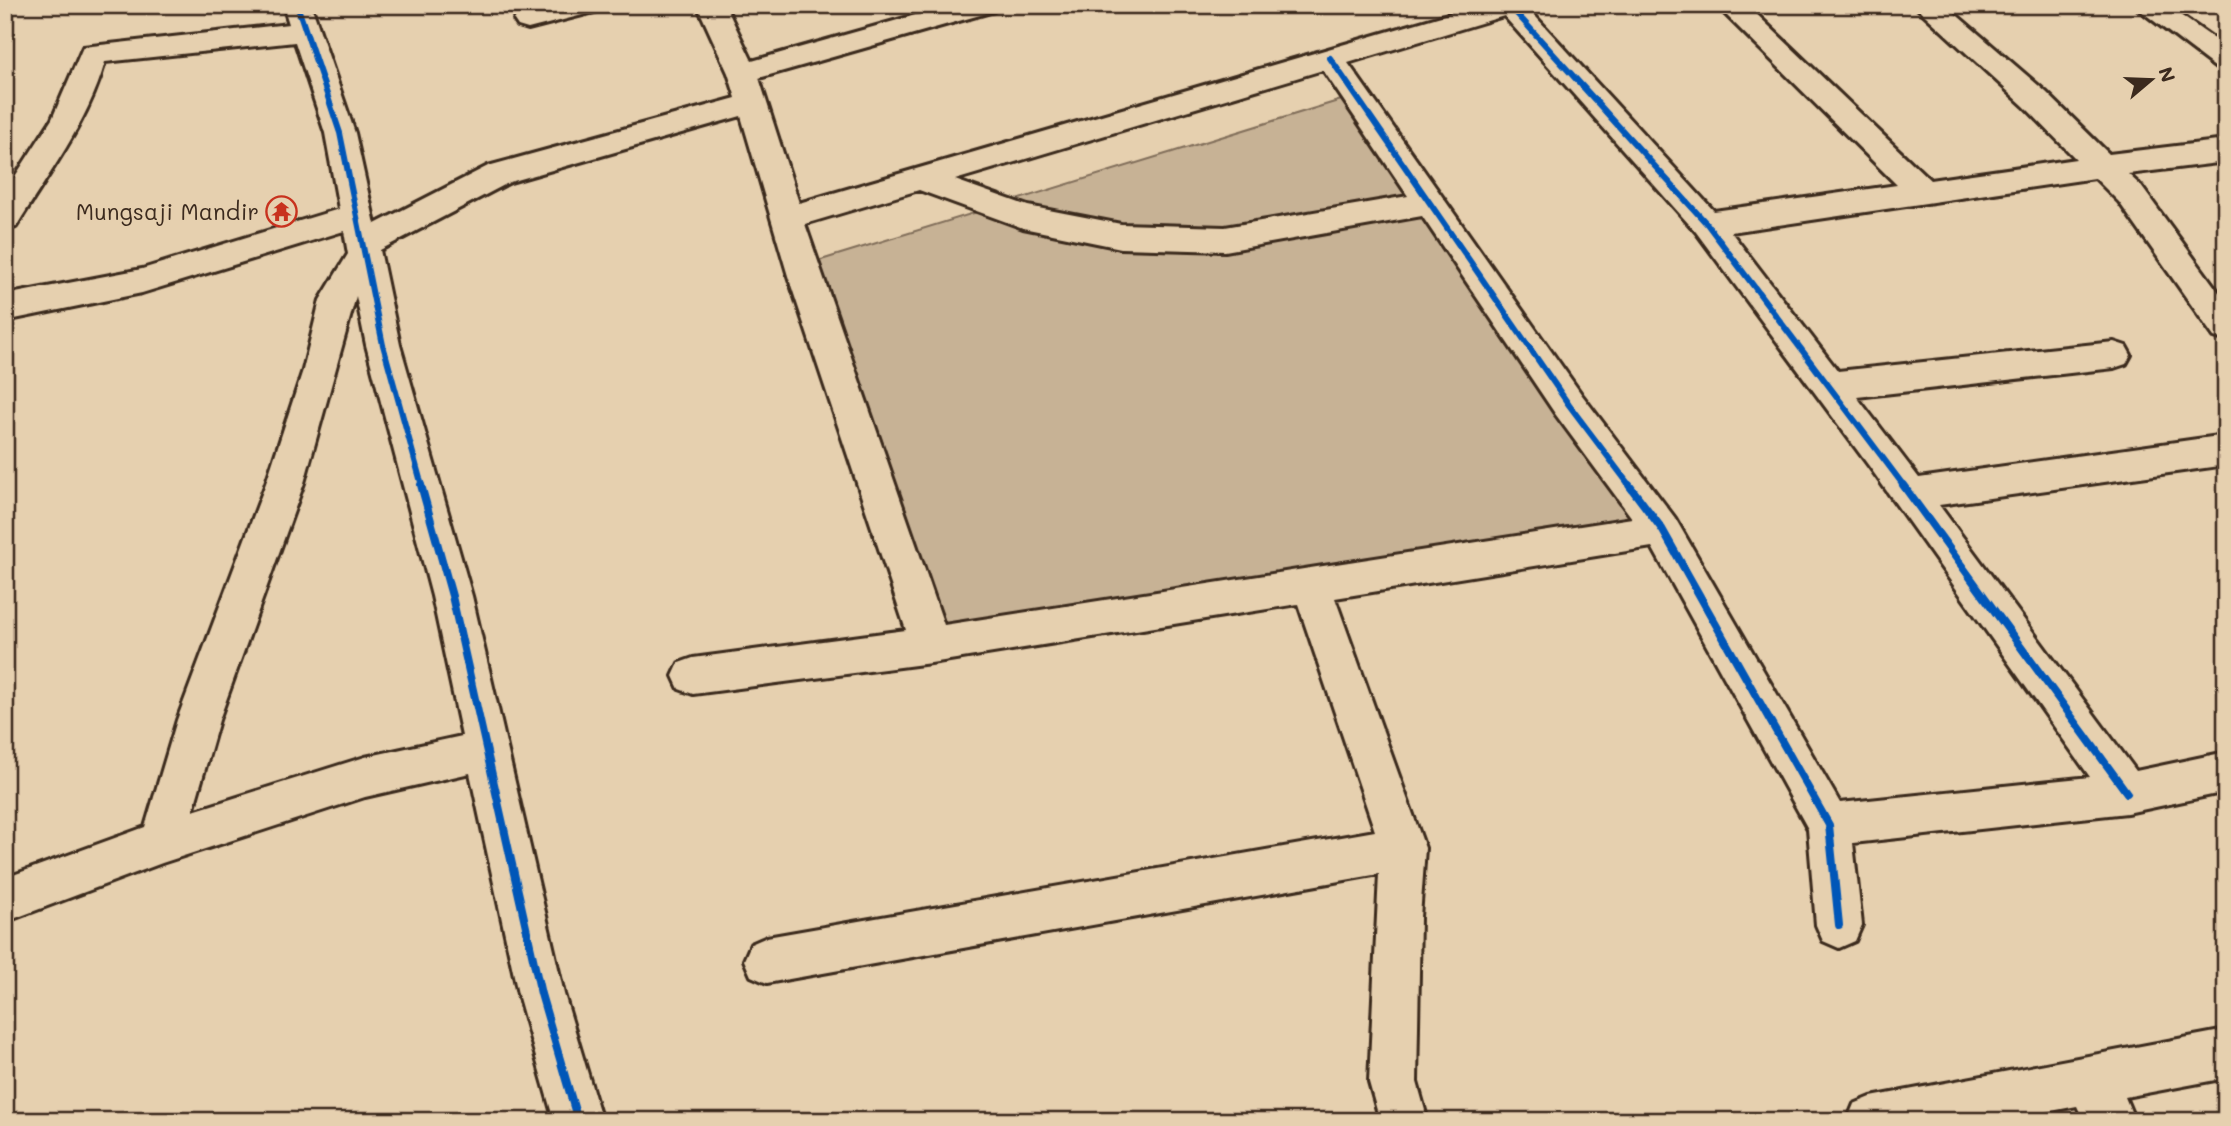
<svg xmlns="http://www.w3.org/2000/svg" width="2231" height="1126" viewBox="0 0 2231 1126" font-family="Mali,sans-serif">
	<rect width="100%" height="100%" fill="#e6d0af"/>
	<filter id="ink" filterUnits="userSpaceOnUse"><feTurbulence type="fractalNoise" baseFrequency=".0143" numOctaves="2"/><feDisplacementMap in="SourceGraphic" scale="14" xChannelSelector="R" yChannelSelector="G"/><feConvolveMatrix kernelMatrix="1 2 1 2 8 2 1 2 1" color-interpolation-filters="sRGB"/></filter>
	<g filter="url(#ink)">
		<path fill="#c7b295" stroke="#816e5a" stroke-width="2" d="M1364 93 1662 529 931 645 818 261Z"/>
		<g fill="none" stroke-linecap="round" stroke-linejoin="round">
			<defs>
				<g id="minor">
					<path d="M283 5H311L355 133 375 224 488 166 736 98 728 73 697 5H725L752 61 951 5H998L994 11 759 78 799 203 1479 5H1525L1714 211 1897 185 1716 5H1747L1930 180 2076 159 2024 106 1914 5H1945L2046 92 2109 154 2226 140V162L2128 174 2141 186 2226 302V341L2214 337 2119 202 2095 178 1731 232 1838 371 2114 342 2126 346 2131 355 2126 364 2114 368 1857 397 1919 478 2226 435V465L1939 505 2136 771 2226 752V792L2127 813 1853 843 1862 925 1855 941 1839 948 1823 941 1816 925 1808 829 1652 547 1335 598 1425 848 1420 917 1417 1082 1428 1121H1380L1369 1082 1379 874 767 983 751 976 744 960 751 944 767 937 1375 831 1298 604 931 663 693 694 679 689 673 676 679 663 693 658 906 630 788 276 741 116 510 182 380 250 400 345 472 596 564 994 602 1121H554L518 994 470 773 365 797 162 863 5 922V878L145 827 177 720 266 483 303 370 320 300 348 254 344 231 142 293 5 321V295L142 269 339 209 325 133 295 42 105 62C88 123 48 174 16 227L5 230V192L52 119 83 47 289 24ZM1504 16 1696 232 1869 466 2090 777 1840 803 1675 518 1582 395 1348 63ZM1323 70 1408 196 1225 227 1121 224 1028 206 955 180ZM919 190 1023 228 1121 248 1225 251 1422 216 1556 415 1632 518 944 625 805 224ZM356 296 366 345 432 596 462 736 365 757 193 811 219 720 304 483Z"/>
					<path d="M551 5H602L598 11 528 29 518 26 514 20 518 14Z"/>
					<path d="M2133 5H2166L2226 47V70L2216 68Z"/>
					<path d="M2226 1030V1078L2125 1097 2135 1121H2084L2077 1106 2000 1121H1847L1854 1104 1871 1097Z"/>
				</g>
			</defs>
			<use href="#minor" stroke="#3b2a1e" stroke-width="6"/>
			<use href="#minor" fill="#e6d0af" fill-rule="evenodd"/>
			<defs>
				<g id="cycleway-far1">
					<path d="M297 5 340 133 383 345 422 486"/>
					<path d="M1509 5 1707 224 1904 486"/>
					<path d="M1330 58 1569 405 1630 486"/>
				</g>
				<g id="cycleway">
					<path d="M421 485 452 596 541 994 578 1121"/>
					<path d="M1629 485 1662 529 1829 825 1839 925"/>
					<path d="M1903 485 2127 793"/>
				</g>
			</defs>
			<use href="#cycleway-far1" stroke="#e6d0af" stroke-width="10"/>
			<use href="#cycleway" stroke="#e6d0af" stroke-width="12"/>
			<use href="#cycleway-far1" stroke="#0057b8" stroke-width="6"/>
			<use href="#cycleway" stroke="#0057b8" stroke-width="8"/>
		</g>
	</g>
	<defs>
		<symbol id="temple-ring" viewBox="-11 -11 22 22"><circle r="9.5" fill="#e6d0af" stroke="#c8321e" stroke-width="1.5"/><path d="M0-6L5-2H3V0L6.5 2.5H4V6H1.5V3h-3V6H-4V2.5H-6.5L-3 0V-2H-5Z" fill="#c8321e"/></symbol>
	</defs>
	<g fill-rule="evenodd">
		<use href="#temple-ring" x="264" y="194" width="35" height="35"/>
	</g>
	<g text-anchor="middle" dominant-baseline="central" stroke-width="5" stroke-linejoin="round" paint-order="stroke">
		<g font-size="23" fill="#3b2a1e" stroke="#e6d0af" text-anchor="end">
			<text x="259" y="211">Mungsaji Mandir</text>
		</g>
	</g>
	<rect width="2231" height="1126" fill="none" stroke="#e6d0af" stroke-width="28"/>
	<rect x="14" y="14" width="2203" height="1098" fill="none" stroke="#3b2a1e" stroke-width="2.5" filter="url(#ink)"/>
	<g transform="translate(2151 80) rotate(71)" stroke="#e6d0af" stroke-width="5" paint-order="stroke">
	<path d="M0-5L12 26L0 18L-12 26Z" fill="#3b2a1e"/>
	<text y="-10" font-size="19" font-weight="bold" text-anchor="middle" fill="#3b2a1e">N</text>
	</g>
</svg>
